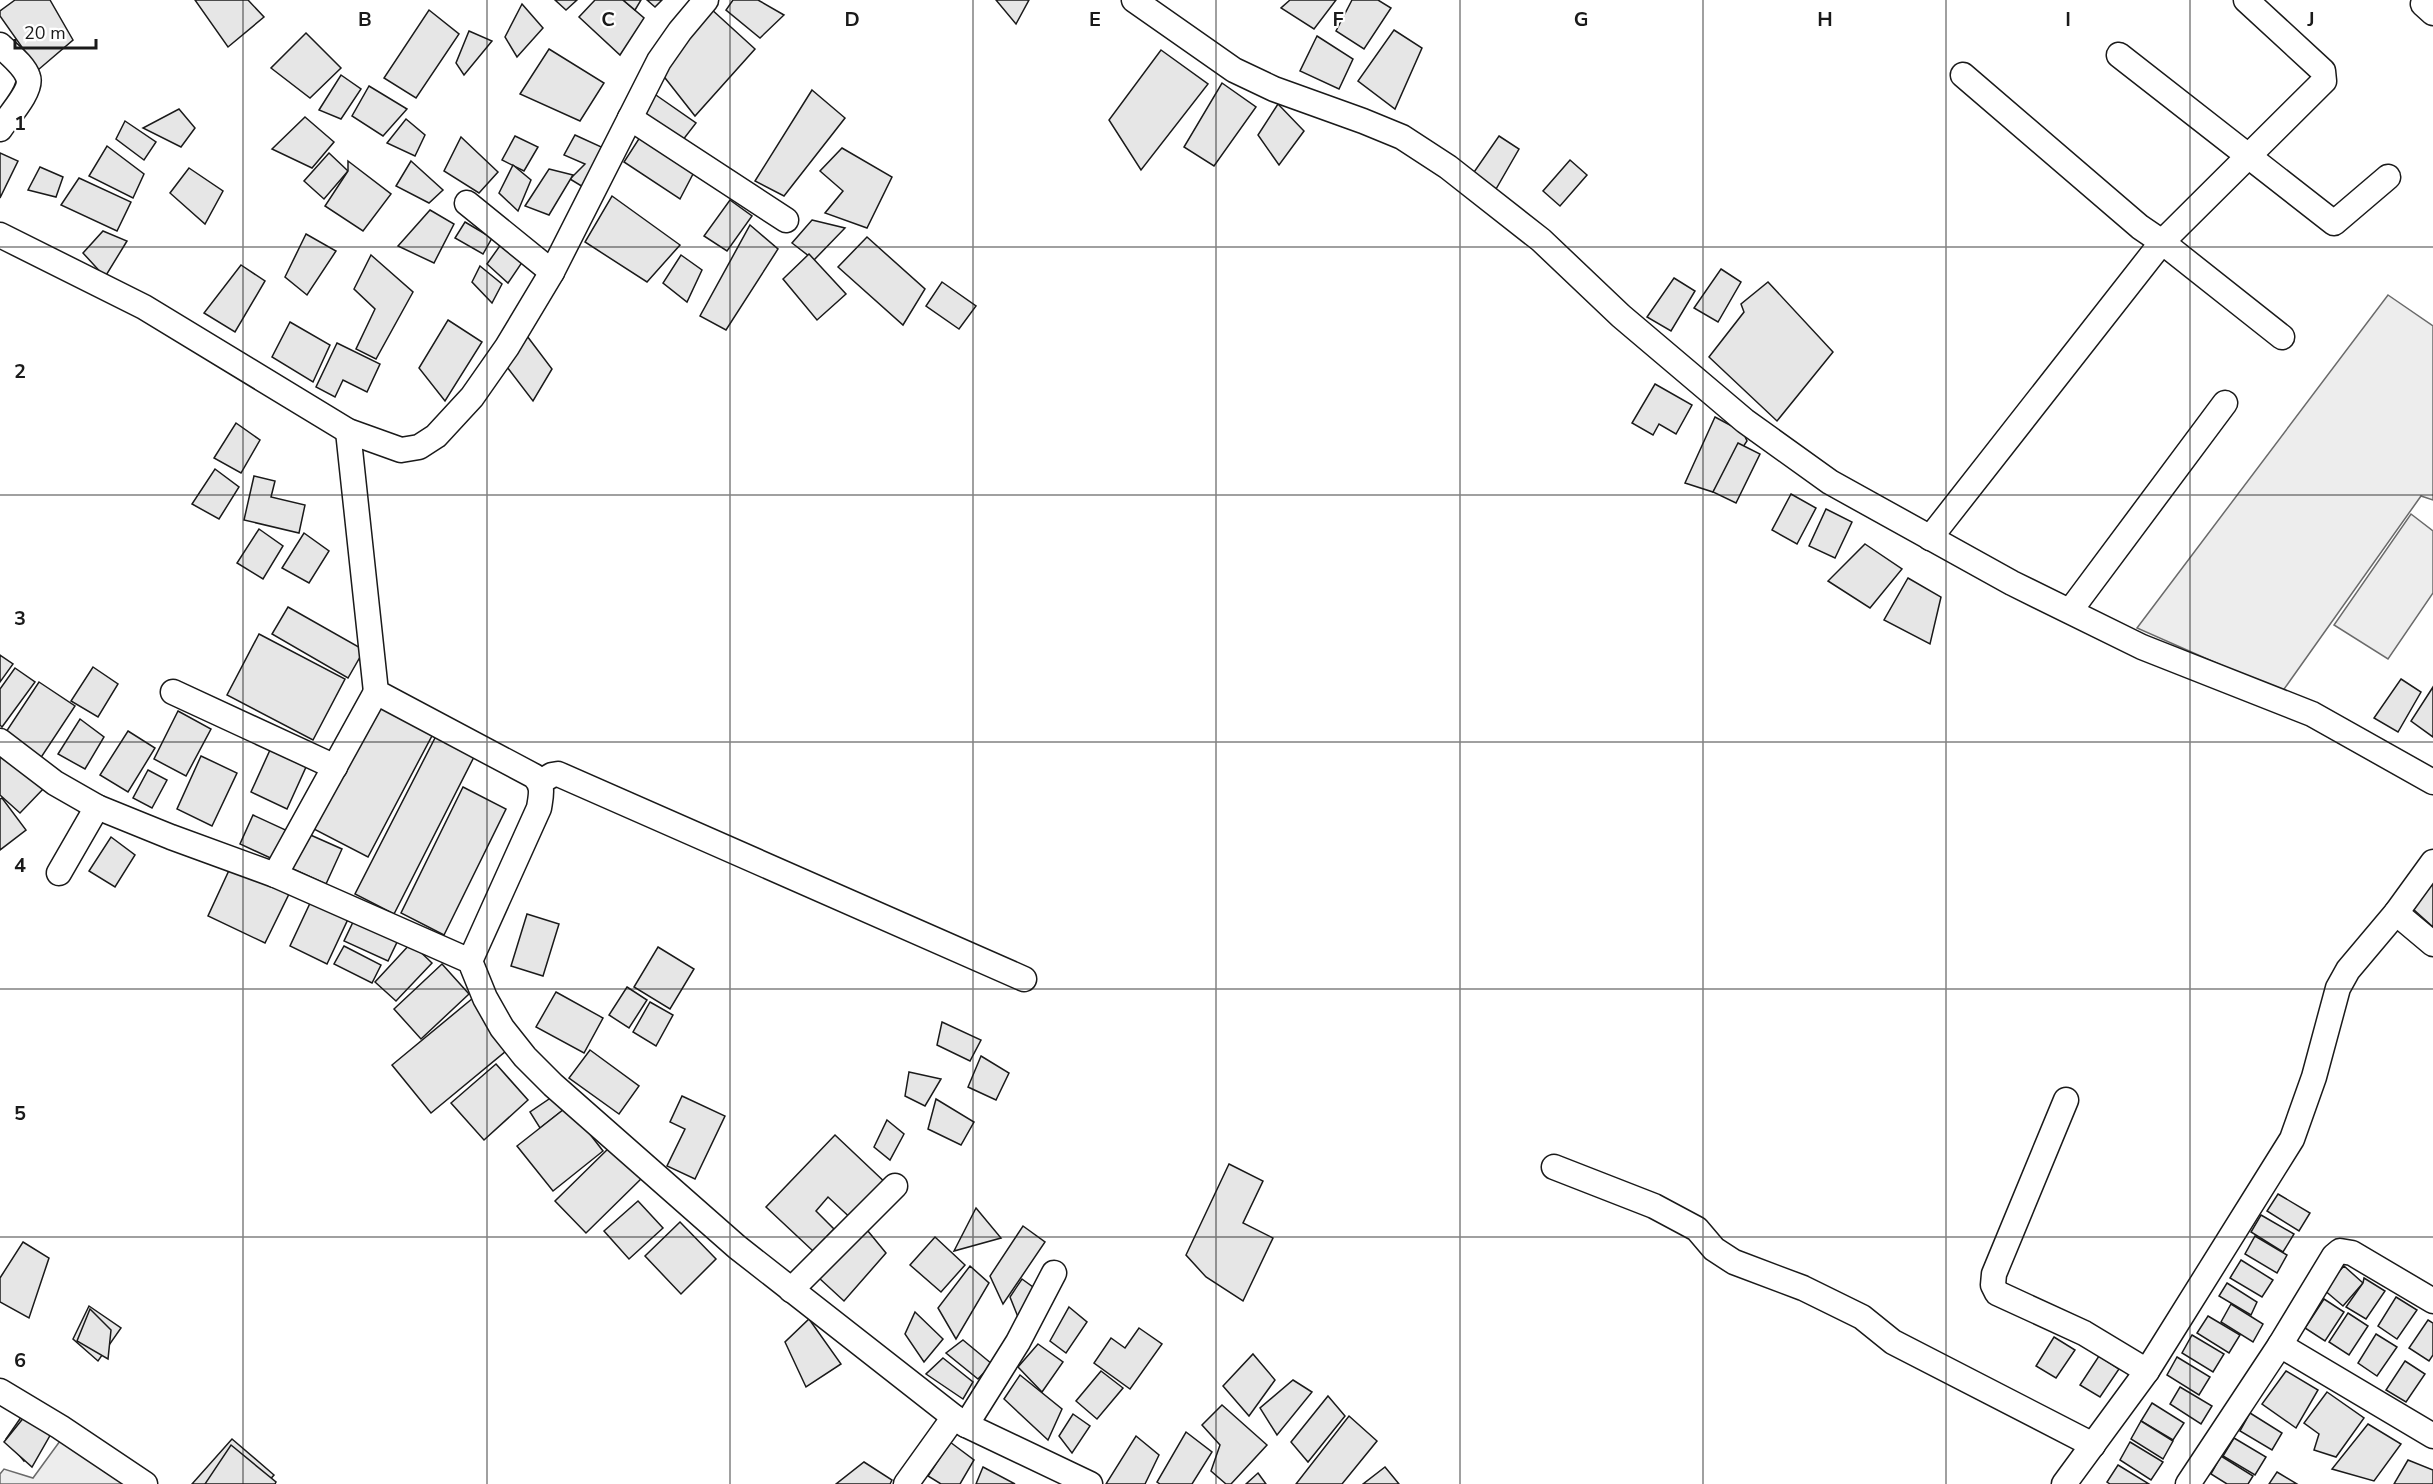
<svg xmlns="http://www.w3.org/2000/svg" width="2433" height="1484" viewBox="0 0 2433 1484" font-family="'Nunito Sans',sans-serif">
	<rect width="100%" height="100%" fill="#fff"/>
	<g fill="#ededed" stroke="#6a6a6a" stroke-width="1.5">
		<path d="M2388 295 2433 326V500L2421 496 2282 692 2137 628Z"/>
		<path d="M2411 514 2433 531V593L2388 659 2334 625Z"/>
		<path d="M60 1441 138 1484H0V1474L4 1469 33 1478Z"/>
	</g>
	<g fill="#e6e6e6" stroke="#1a1a1a" stroke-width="1.5">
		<path d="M15 0H50L73 40 38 70 0 16V11Z"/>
		<path d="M195 0H248L264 17 228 47Z"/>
		<path d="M555 0H577L566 10Z"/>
		<path d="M595 0H623L644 18 620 55 579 17Z"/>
		<path d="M623 0H641L635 10Z"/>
		<path d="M647 0H662L655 7Z"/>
		<path d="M733 0H758L784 15 760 38 726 10Z"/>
		<path d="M996 0H1029L1016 24Z"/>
		<path d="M1290 0H1336L1314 29 1281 8Z"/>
		<path d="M1352 0H1378L1391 8 1364 49 1336 31Z"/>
		<path d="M522 4 543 28 517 57 505 37Z"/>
		<path d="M710 8 755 49 695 116 658 69Z"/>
		<path d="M429 10 459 34 416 98 384 78Z"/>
		<path d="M1394 30 1422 48 1395 109 1358 81Z"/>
		<path d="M469 31 492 41 464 75 456 63Z"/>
		<path d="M306 33 341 68 310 98 271 68Z"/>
		<path d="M1317 36 1353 59 1339 89 1300 71Z"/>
		<path d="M549 49 604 83 580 121 520 94Z"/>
		<path d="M1161 50 1208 84 1141 170 1109 120Z"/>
		<path d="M341 75 361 89 341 119 319 110Z"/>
		<path d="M1222 83 1256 107 1214 166 1184 147Z"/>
		<path d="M369 86 407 109 383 136 352 116Z"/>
		<path d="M812 90 845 118 784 196 755 181Z"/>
		<path d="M653 93 696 123 679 145 640 118Z"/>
		<path d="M1278 104 1304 131 1279 165 1258 135Z"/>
		<path d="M179 109 195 128 181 147 143 128Z"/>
		<path d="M305 117 334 142 312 168 272 149Z"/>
		<path d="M406 119 425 135 415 156 387 143Z"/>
		<path d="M125 121 156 142 144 160 116 139Z"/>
		<path d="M642 134 693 174 680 199 624 162Z"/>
		<path d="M575 135 608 150 588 190 570 179 585 164 564 155Z"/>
		<path d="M515 136 538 147 524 171 502 160Z"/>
		<path d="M1499 136 1519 149 1496 189 1472 175Z"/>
		<path d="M461 137 498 172 479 193 444 171Z"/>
		<path d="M107 146 144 174 133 198 89 176Z"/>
		<path d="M842 148 892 177 867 228 825 213 843 191 820 171Z"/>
		<path d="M0 153 18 161 0 198Z"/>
		<path d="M329 153 348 171 324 199 304 181Z"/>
		<path d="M1570 160 1587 175 1560 206 1543 191Z"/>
		<path d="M348 161 391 194 363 231 325 206 348 171Z"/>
		<path d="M411 161 443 190 429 203 396 186Z"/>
		<path d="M513 165 531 180 518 211 499 193Z"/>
		<path d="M40 167 63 177 56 197 28 190Z"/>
		<path d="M189 168 223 191 205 224 170 193Z"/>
		<path d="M549 169 573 175 549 215 525 206Z"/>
		<path d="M79 178 131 202 117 231 61 205Z"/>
		<path d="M612 196 680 245 647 282 585 242Z"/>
		<path d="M730 200 752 216 727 251 704 236Z"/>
		<path d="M430 210 454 224 434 263 398 246Z"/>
		<path d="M812 220 845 228 814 260 792 243Z"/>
		<path d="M465 222 492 238 483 254 455 238Z"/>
		<path d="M750 225 778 249 726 330 700 316Z"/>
		<path d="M103 231 127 241 105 277 83 253Z"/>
		<path d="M306 234 336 251 307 295 285 277Z"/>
		<path d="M867 237 925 289 903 325 838 267Z"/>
		<path d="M504 240 525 258 508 283 487 264Z"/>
		<path d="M809 254 846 294 817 320 783 279Z"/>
		<path d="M371 255 413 292 376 359 356 349 375 309 354 289Z"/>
		<path d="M681 255 702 270 687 302 663 283Z"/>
		<path d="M241 265 265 281 235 332 204 313Z"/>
		<path d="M480 266 502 284 492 303 472 282Z"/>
		<path d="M1721 269 1741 282 1718 322 1694 308Z"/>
		<path d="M1674 278 1695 291 1671 331 1647 317Z"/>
		<path d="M942 282 976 306 959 329 926 306Z"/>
		<path d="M1768 282 1833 352 1777 421 1709 357 1744 312 1741 304Z"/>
		<path d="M448 320 482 342 445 401 419 368Z"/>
		<path d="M290 322 330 345 313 382 272 357Z"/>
		<path d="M524 332 552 369 533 401 507 367Z"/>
		<path d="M337 343 380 364 367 392 343 380 335 397 316 387Z"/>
		<path d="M1655 384 1692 405 1676 434 1659 424 1653 435 1632 423Z"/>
		<path d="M1715 417 1743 432 1747 441 1713 492 1685 483Z"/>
		<path d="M236 423 260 440 241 473 214 458Z"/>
		<path d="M1738 443 1760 454 1736 503 1713 492Z"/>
		<path d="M215 469 239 487 219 519 192 504Z"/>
		<path d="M254 476 275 481 271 497 305 505 299 533 244 520Z"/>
		<path d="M1791 494 1816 508 1797 544 1772 530Z"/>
		<path d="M1826 509 1852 522 1835 558 1809 546Z"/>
		<path d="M259 529 283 546 263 579 237 563Z"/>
		<path d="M304 533 329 551 309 583 282 568Z"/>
		<path d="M1865 544 1902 569 1870 608 1828 581Z"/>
		<path d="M1908 578 1941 597 1930 644 1884 620Z"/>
		<path d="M288 607 364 650 348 678 272 634Z"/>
		<path d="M259 634 345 679 313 740 227 695Z"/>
		<path d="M0 655 13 664 0 682Z"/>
		<path d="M93 667 118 684 98 717 71 701Z"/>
		<path d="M15 668 35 682 2 727 0 725V689Z"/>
		<path d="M2401 679 2421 692 2398 732 2374 718Z"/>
		<path d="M39 682 75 706 40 759 4 735Z"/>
		<path d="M2433 687V737L2411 721Z"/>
		<path d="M375 702 434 732 368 857 310 827Z"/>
		<path d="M178 711 211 729 186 776 154 759Z"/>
		<path d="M80 719 104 737 85 769 58 754Z"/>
		<path d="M128 731 155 748 128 792 100 775Z"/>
		<path d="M436 736 475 755 394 914 355 894Z"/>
		<path d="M0 745 45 787 20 813 0 795Z"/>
		<path d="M270 750 306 767 287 809 251 792Z"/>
		<path d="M201 756 237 773 212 826 177 809Z"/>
		<path d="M148 770 167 780 152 808 133 798Z"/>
		<path d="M463 787 506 809 444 935 401 913Z"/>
		<path d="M2 798 26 830 0 850V799Z"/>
		<path d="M253 815 290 832 277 861 240 844Z"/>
		<path d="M306 833 342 849 326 884 291 868Z"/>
		<path d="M111 837 135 855 115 887 89 871Z"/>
		<path d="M231 866 289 894 265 943 208 916Z"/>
		<path d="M2433 883V927L2413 909Z"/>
		<path d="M312 899 349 917 327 964 290 946Z"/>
		<path d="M527 914 559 924 543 976 511 966Z"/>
		<path d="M355 918 399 938 388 961 344 941Z"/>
		<path d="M411 943 432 963 396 1001 375 982Z"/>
		<path d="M344 946 381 965 372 983 334 964Z"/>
		<path d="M658 947 694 969 670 1009 634 987Z"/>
		<path d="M442 964 469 994 421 1039 394 1009Z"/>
		<path d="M627 987 647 1000 629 1028 609 1015Z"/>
		<path d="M556 992 603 1018 584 1053 536 1027Z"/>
		<path d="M473 998 512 1046 431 1113 392 1065Z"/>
		<path d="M650 1002 673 1015 656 1046 633 1032Z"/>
		<path d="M942 1022 981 1040 970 1061 937 1045Z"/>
		<path d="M590 1050 639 1086 619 1114 569 1078Z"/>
		<path d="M981 1056 1009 1073 996 1100 968 1087Z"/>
		<path d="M496 1064 528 1100 484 1140 451 1103Z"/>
		<path d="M909 1072 941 1079 925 1106 905 1096Z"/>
		<path d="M558 1093 568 1106 540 1128 530 1112Z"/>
		<path d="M682 1096 725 1116 695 1179 667 1166 685 1129 670 1122Z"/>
		<path d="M936 1099 974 1122 961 1145 928 1129Z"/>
		<path d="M568 1106 603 1151 553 1191 517 1146Z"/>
		<path d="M887 1120 904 1134 890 1160 874 1147Z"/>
		<path d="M835 1135 890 1187 856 1223 828 1197 816 1211 834 1229 813 1251 766 1207Z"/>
		<path d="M614 1143 645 1175 586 1233 555 1201Z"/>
		<path d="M1229 1164 1263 1181 1243 1223 1273 1238 1243 1301 1206 1277 1186 1255Z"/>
		<path d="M2278 1194 2310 1213 2299 1231 2267 1211Z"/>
		<path d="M638 1201 663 1228 629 1259 604 1231Z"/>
		<path d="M976 1208 1001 1238 954 1251Z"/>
		<path d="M2261 1215 2294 1234 2283 1252 2251 1232Z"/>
		<path d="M680 1222 716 1259 681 1294 645 1256Z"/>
		<path d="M863 1225 886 1253 844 1301 819 1278Z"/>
		<path d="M1023 1226 1045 1242 1003 1304 990 1276Z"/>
		<path d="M2255 1236 2287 1255 2277 1273 2245 1254Z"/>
		<path d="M935 1237 965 1265 941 1292 910 1265Z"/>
		<path d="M23 1242 49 1258 29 1318 0 1302V1278Z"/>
		<path d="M2241 1260 2273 1280 2262 1297 2230 1278Z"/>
		<path d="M970 1266 989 1283 956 1339 938 1308Z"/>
		<path d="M2344 1266 2363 1283 2343 1306 2323 1289Z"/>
		<path d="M2364 1278 2385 1291 2366 1319 2346 1307 2363 1283Z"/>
		<path d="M1022 1279 1037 1290 1018 1317 1010 1297Z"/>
		<path d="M2227 1283 2257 1302 2251 1315 2219 1296Z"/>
		<path d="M2396 1297 2417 1310 2397 1339 2378 1326Z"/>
		<path d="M2324 1299 2344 1312 2325 1341 2305 1328Z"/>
		<path d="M2231 1304 2263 1324 2253 1342 2221 1322Z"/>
		<path d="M89 1306 121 1328 98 1361 73 1339Z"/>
		<path d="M1069 1307 1087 1322 1066 1353 1050 1341Z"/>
		<path d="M90 1309 111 1330 108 1359 77 1341Z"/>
		<path d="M915 1312 943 1339 924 1362 905 1334Z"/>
		<path d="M2348 1313 2368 1326 2349 1355 2329 1342Z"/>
		<path d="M2208 1316 2240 1335 2229 1353 2197 1333Z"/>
		<path d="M809 1319 841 1364 806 1387 785 1342Z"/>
		<path d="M2428 1320 2433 1323V1355L2429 1361 2409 1348Z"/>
		<path d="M1139 1328 1162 1344 1130 1389 1094 1363 1111 1338 1125 1348Z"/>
		<path d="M2376 1334 2397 1347 2377 1376 2358 1363Z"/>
		<path d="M2192 1335 2224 1354 2213 1372 2182 1353Z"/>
		<path d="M2054 1337 2075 1350 2056 1378 2036 1366Z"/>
		<path d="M963 1340 992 1364 978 1379 946 1353Z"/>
		<path d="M1038 1344 1063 1362 1042 1392 1018 1367Z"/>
		<path d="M1253 1354 1275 1380 1249 1416 1223 1386Z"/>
		<path d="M2099 1356 2119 1369 2100 1397 2080 1385Z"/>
		<path d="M2177 1357 2210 1377 2199 1395 2167 1375Z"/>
		<path d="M943 1358 973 1382 963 1399 926 1374Z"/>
		<path d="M2405 1361 2425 1374 2406 1402 2386 1390Z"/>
		<path d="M1101 1371 1123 1388 1097 1419 1076 1401Z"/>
		<path d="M2286 1371 2318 1390 2296 1428 2262 1404Z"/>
		<path d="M1020 1375 1062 1409 1048 1440 1004 1399Z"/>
		<path d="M1293 1380 1312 1392 1277 1435 1260 1408Z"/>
		<path d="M2180 1387 2212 1406 2201 1424 2170 1404Z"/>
		<path d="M2327 1392 2364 1418 2336 1457 2314 1450 2319 1434 2304 1423Z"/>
		<path d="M1328 1396 1345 1416 1308 1462 1291 1442Z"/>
		<path d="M2152 1403 2184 1423 2173 1440 2141 1421Z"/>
		<path d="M1222 1405 1267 1445 1231 1484H1226L1211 1471 1220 1445 1202 1425Z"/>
		<path d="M26 1410 54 1427 24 1461 6 1439Z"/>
		<path d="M2250 1413 2282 1433 2272 1450 2240 1431Z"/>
		<path d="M1073 1414 1090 1426 1072 1453 1059 1436Z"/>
		<path d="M25 1416 52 1432 32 1467 4 1442Z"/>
		<path d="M1349 1416 1377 1441 1342 1484H1296Z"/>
		<path d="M2141 1421 2173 1441 2163 1459 2131 1439Z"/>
		<path d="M2368 1424 2401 1444 2374 1481 2332 1469Z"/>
		<path d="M1186 1432 1212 1452 1192 1484H1160L1157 1482Z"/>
		<path d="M1136 1436 1159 1455 1145 1484H1106Z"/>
		<path d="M2234 1438 2266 1457 2255 1475 2223 1456Z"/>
		<path d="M232 1439 274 1475 266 1484H192Z"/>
		<path d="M950 1442 974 1460 960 1484H941L928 1476Z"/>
		<path d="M2130 1442 2163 1462 2151 1480 2120 1460Z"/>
		<path d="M231 1445 276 1482 275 1484H205Z"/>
		<path d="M2221 1456 2253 1476 2248 1484H2227L2211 1474Z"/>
		<path d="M2408 1460 2433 1470V1484H2394Z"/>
		<path d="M864 1462 892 1480 890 1484H836Z"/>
		<path d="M2118 1465 2149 1484H2110L2107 1482Z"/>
		<path d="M983 1467 1015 1484H976Z"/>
		<path d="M1385 1467 1399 1484H1363Z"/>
		<path d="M2277 1472 2297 1484H2269Z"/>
		<path d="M1258 1473 1266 1484H1246Z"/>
	</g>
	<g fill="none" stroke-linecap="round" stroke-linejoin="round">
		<defs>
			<g id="minor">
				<path d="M1134 0 1234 70 1274 89 1363 121 1402 137 1448 167 1541 240 1621 316 1745 421 1830 482 2012 583 2142 647 2312 714 2433 782"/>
				<path d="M2246 0 2323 71 2324 81 2162 242 2282 337"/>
				<path d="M2425 0 2423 4 2433 13"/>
				<path d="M0 45C9 54 24 65 28 77 33 90 8 117 0 129"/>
				<path d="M2119 55 2334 223 2388 177"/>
				<path d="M630 118 786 220"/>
				<path d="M467 203 552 272"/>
				<path d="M0 235 144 307 348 431 401 450 419 447 436 436 472 397 507 347 552 272 659 61 680 31 706 0"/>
				<path d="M348 431 376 692 534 776C544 786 541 795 539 808L470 961"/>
				<path d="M1930 538 2162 242 2140 227 1963 75"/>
				<path d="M2070 611 2225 403"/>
				<path d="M173 692 335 767"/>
				<path d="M0 741 55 783 97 807 171 837 275 875 470 961 485 998 502 1028 525 1057 553 1085 737 1247 954 1417 966 1425 1090 1484"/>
				<path d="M540 782 552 775 558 774 1024 979"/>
				<path d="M59 873 97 807"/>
				<path d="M275 875 376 692"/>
				<path d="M2396 913 2433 944"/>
				<path d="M2066 1100 1994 1274 1993 1285 1997 1293 2084 1333 2147 1371"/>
				<path d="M1554 1167 1654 1206 1697 1229 1714 1249 1734 1262 1803 1288 1862 1317 1893 1342 2093 1445"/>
				<path d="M791 1290 895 1186"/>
				<path d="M2280 1345 2334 1256 2340 1251 2352 1253 2433 1301"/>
				<path d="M0 1391 60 1427 145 1484"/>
				<path d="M966 1425 1018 1342 1054 1273"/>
				<path d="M906 1484 954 1417"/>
				<path d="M2064 1484 2147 1371 2292 1139 2314 1077 2338 988 2348 970 2396 913 2433 862"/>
				<path d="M2188 1484 2280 1345 2433 1436"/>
			</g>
		</defs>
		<use href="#minor" stroke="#1a1a1a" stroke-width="27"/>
		<use href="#minor" stroke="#fff" stroke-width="24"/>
	</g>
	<path fill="none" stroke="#1a1a1a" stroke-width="1.5" stroke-opacity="0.55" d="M243 0V1484M487 0V1484M730 0V1484M973 0V1484M1216 0V1484M1460 0V1484M1703 0V1484M1946 0V1484M2190 0V1484M0 247H2433M0 495H2433M0 742H2433M0 989H2433M0 1237H2433"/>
	<g font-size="20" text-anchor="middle" font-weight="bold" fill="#1a1a1a" stroke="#fff" stroke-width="4.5" stroke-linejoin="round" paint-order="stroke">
		<text x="365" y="26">B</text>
		<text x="608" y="26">C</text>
		<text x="852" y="26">D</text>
		<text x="1095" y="26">E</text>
		<text x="1338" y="26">F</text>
		<text x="1581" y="26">G</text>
		<text x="1825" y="26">H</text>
		<text x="2068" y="26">I</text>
		<text x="2311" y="26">J</text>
		<text x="20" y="130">1</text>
		<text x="20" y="378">2</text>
		<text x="20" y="625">3</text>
		<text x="20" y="872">4</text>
		<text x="20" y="1120">5</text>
		<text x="20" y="1367">6</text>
	</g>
	<path d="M15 39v9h81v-9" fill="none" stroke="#1a1a1a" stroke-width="3"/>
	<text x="24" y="39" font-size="18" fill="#1a1a1a" stroke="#ffffff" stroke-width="4.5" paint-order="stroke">20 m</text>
</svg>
